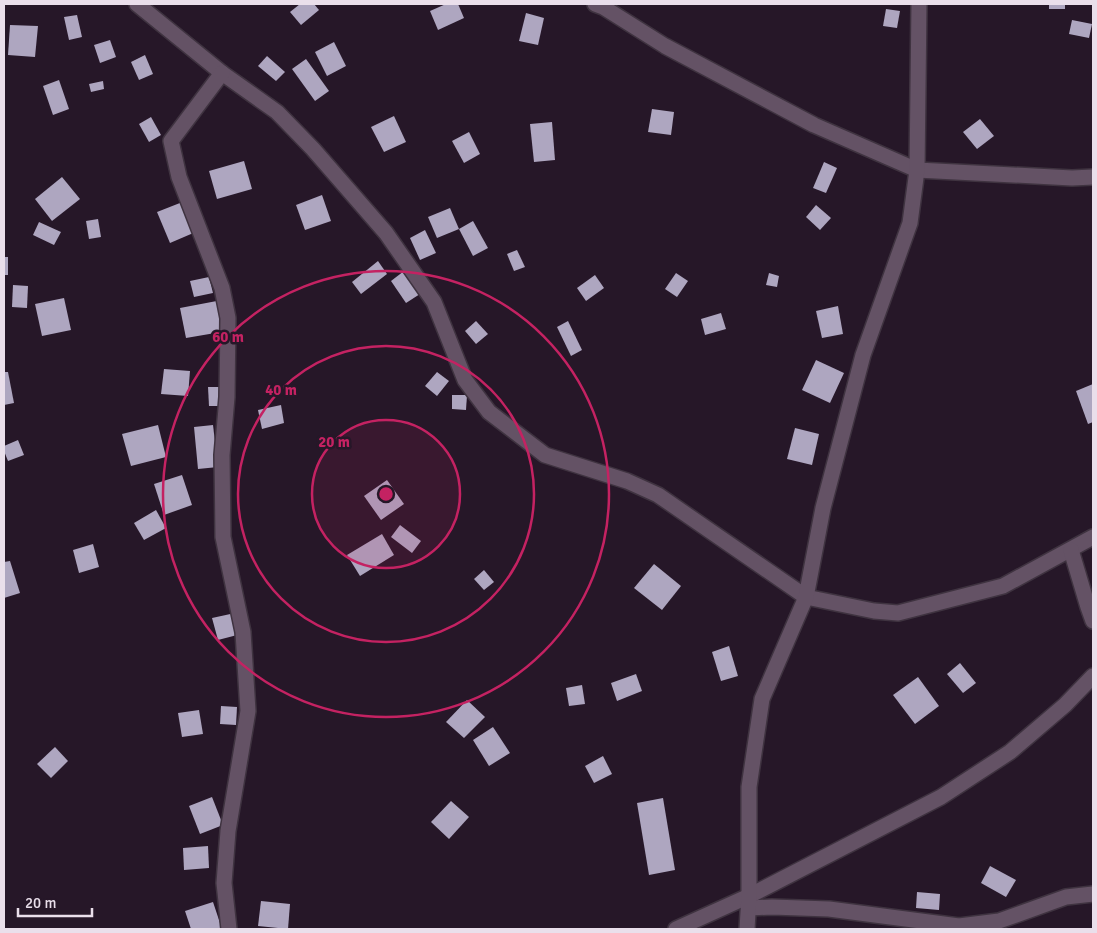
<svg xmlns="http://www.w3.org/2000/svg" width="1097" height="933" viewBox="0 0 1097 933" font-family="Signika,sans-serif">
	<rect width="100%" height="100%" fill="#261728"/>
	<g fill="#aea6c0">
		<path d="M300 4H314L319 10 301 25 290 12Z"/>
		<path d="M446 4H458L464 18 438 30 430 11Z"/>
		<rect x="1049" y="4" width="16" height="5"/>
		<path d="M886 9 900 11 897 28 883 26Z"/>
		<path d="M526 13 544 18 538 45 519 41Z"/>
		<path d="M77 15 82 37 69 40 64 17Z"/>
		<path d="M1072 20 1092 24 1089 38 1069 34Z"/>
		<path d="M10 25 38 26 35 57 8 55Z"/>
		<path d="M110 40 116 57 100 63 94 45Z"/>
		<path d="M334 42 346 66 327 76 315 52Z"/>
		<path d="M145 55 153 74 139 80 131 62Z"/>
		<path d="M267 56 285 72 276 81 258 66Z"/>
		<path d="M306 59 329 91 315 101 292 69Z"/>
		<path d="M59 80 69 109 53 115 43 86Z"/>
		<path d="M103 81 104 89 91 92 89 84Z"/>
		<path d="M652 109 674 112 671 135 648 132Z"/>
		<path d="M394 116 406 142 384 152 371 127Z"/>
		<path d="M151 117 161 135 149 142 139 124Z"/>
		<path d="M980 119 994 136 977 149 963 132Z"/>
		<path d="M552 122 555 160 534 162 530 124Z"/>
		<path d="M469 132 480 154 464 163 452 141Z"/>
		<path d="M244 161 252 189 217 199 209 171Z"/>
		<path d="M824 162 837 168 826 193 813 188Z"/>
		<path d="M62 177 80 199 52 221 35 199Z"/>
		<path d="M322 195 331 221 305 230 296 205Z"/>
		<path d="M185 201 198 231 170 243 157 212Z"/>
		<path d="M816 205 831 218 820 230 806 217Z"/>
		<path d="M450 208 459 229 437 238 428 217Z"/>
		<path d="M98 219 101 237 89 239 86 221Z"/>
		<path d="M473 221 488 248 473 256 459 229Z"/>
		<path d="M39 222 61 232 54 245 33 235Z"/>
		<path d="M425 230 436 253 420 260 410 238Z"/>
		<path d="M517 250 525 267 514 271 507 254Z"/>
		<rect x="4" y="257" width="4" height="18"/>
		<path d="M378 261 387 274 361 294 352 282Z"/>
		<path d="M404 271 420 294 406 303 391 281Z"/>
		<path d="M676 273 688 281 677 297 665 289Z"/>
		<path d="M769 273 779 276 777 287 766 285Z"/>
		<path d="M595 275 604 288 586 301 577 288Z"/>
		<path d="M209 277 213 293 194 297 190 281Z"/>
		<path d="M13 285 28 286 27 308 12 307Z"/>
		<path d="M64 298 71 330 42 336 35 304Z"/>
		<path d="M222 300 227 331 186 338 180 308Z"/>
		<path d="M838 306 843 334 822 338 816 311Z"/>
		<path d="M721 313 726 329 705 335 701 319Z"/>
		<path d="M476 321 488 334 476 344 465 331Z"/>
		<path d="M568 321 582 350 571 356 557 327Z"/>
		<path d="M816 360 844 373 830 403 802 390Z"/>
		<path d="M164 369 190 371 188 396 161 394Z"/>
		<path d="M4 372H8L14 403 4 405Z"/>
		<path d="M437 372 449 381 437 396 425 386Z"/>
		<path d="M1093 384V422L1088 424 1076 391Z"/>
		<path d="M208 387H221L222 406H209Z"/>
		<path d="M452 395H467L466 410 452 409Z"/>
		<path d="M281 405 284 423 262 429 258 410Z"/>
		<path d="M158 425 166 457 131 466 122 434Z"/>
		<path d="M213 425 218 467 198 469 194 427Z"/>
		<path d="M795 428 819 434 812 465 787 459Z"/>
		<path d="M18 440 24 455 8 461 4 451V446Z"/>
		<path d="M182 475 192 505 164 515 154 484Z"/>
		<path d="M387 480 404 504 381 520 364 496Z"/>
		<path d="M156 510 166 528 144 540 134 523Z"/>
		<path d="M400 525 421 541 412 553 391 537Z"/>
		<path d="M382 534 394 555 360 576 347 555Z"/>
		<path d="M93 544 99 567 79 573 73 550Z"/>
		<path d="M10 561 20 593 4 598V562Z"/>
		<path d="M654 564 681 586 662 610 634 588Z"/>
		<path d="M484 570 494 582 484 590 474 579Z"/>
		<path d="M235 613 241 634 218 640 212 618Z"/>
		<path d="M729 646 738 676 721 681 712 652Z"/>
		<path d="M960 663 976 683 963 693 947 674Z"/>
		<path d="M636 674 642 691 617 701 611 683Z"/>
		<path d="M918 677 939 706 915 724 893 695Z"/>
		<path d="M582 685 585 704 569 706 566 688Z"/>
		<path d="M467 700 485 717 464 738 446 722Z"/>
		<path d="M221 706 237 707 236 725 220 724Z"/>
		<path d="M199 710 203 734 182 737 178 713Z"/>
		<path d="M493 727 510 753 489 766 473 740Z"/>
		<path d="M55 747 68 761 51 778 37 764Z"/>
		<path d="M603 756 612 774 594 783 585 766Z"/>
		<path d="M212 797 223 825 200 834 189 806Z"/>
		<path d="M663 798 675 870 649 875 637 803Z"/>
		<path d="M451 801 469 817 449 839 431 822Z"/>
		<path d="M208 846 209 868 184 870 183 848Z"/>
		<path d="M990 866 1016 880 1006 897 981 883Z"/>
		<path d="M917 892 940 894 939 910 916 908Z"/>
		<path d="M261 901 290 904 288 929 258 926Z"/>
		<path d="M213 902 222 929H191L185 911Z"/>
	</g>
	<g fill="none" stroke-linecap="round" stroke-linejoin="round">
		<defs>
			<g id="street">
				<path d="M137 4 222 73 277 112 313 149 386 233 434 302 465 380 489 412 545 455 627 481 658 495 806 597 874 611 898 613 1003 586 1093 537"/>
				<path d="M595 4 603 7 665 46 814 125 917 170 1072 178 1093 177"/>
				<path d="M222 73 171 141 179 177 222 288 228 318 227 397 222 455 223 537 243 632 248 711 228 831 224 883 229 929"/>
				<path d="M1071 550 1088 607 1093 621"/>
				<path d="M749 908 772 907 829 909 959 926 999 921 1066 897 1093 894"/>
				<path d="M676 929 749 896 941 797 1010 752 1065 705 1093 676"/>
				<path d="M747 929 749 896V787L762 699 806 597 823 508 863 355 910 223 917 170 919 4"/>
			</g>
		</defs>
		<use href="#street" stroke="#3f3340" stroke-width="18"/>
		<use href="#street" stroke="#645265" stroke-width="15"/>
	</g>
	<circle cx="386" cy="494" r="74" fill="#c42262" fill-opacity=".12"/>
	<g fill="none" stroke="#c42262" stroke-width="2.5">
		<circle cx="386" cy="494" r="74"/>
		<circle cx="386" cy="494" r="148"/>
		<circle cx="386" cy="494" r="223"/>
	</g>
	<circle cx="386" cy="494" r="8" fill="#c42262" stroke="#261728" stroke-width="2.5"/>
	<g font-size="15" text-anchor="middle" font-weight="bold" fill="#c42262" stroke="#261728" stroke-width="5" stroke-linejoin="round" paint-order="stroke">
		<text x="228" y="342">60 m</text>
		<text x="281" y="395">40 m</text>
		<text x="334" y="447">20 m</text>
	</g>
	<rect width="1097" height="933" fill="none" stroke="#eadfeb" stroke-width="10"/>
	<path d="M18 908v8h74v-8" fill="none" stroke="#eadfeb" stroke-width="2.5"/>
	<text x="25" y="908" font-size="15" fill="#eadfeb" stroke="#261728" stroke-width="4" paint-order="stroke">20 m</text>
</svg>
